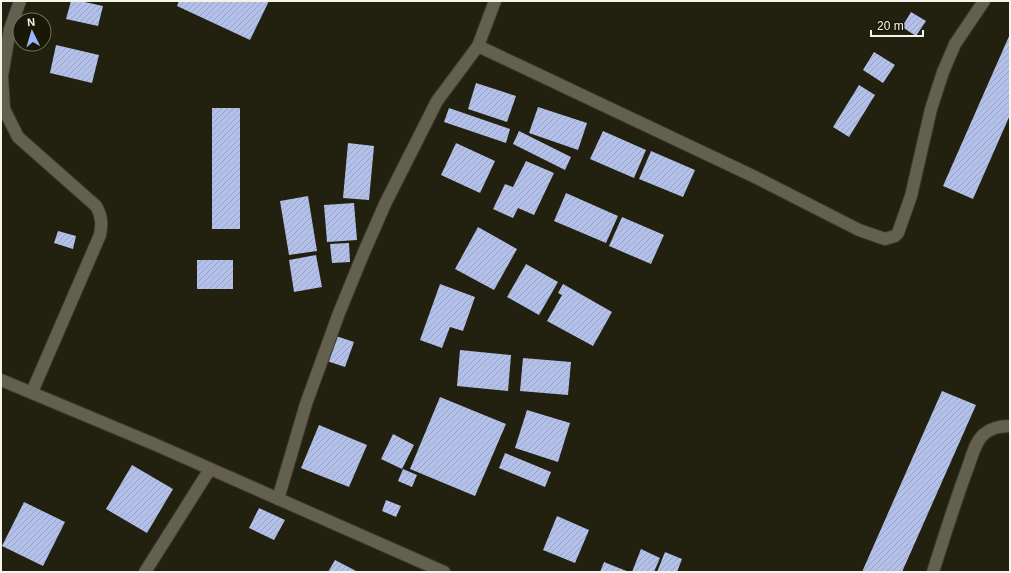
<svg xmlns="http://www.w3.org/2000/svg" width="1011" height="573" viewBox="0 0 1011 573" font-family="Helvetica,sans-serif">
	<defs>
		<pattern id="building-hatch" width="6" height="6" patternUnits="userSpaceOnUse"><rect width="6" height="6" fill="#b3c1ea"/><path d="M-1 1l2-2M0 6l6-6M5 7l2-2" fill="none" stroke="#99a3c1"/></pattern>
	</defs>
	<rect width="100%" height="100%" fill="#22200f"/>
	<g fill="url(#building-hatch)">
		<path d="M71 1H80L103 6 98 26 66 19Z"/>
		<path d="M179 1H269L250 40 177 6Z"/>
		<path d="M911 12 926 21 916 36 902 27Z"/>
		<path d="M1010 34V115L973 199 943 186Z"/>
		<path d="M56 45 99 55 92 83 50 73Z"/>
		<path d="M874 52 895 65 883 83 863 70Z"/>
		<path d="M476 83 516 96 507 122 468 109Z"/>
		<path d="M859 85 875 95 849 137 833 127Z"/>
		<path d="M538 107 587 123 578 150 529 133Z"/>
		<rect x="212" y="108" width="28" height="121"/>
		<path d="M449 108 510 129 506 143 444 122Z"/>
		<path d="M519 131 571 157 565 170 513 144Z"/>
		<path d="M603 131 646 150 634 178 590 159Z"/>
		<path d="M348 143 374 146 369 200 343 198Z"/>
		<path d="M456 143 495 161 480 193 441 175Z"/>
		<path d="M651 151 695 170 683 197 639 179Z"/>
		<path d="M526 161 554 173 534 215 518 208 513 218 493 209 505 184 513 187Z"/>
		<path d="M566 193 618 216 606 243 554 221Z"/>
		<path d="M308 196 317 251 289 255 280 201Z"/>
		<path d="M354 203 357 240 327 242 324 205Z"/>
		<path d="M622 217 664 235 651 264 609 246Z"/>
		<path d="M478 227 517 249 494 290 455 269Z"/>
		<path d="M58 231 76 236 73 249 54 243Z"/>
		<path d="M349 243 350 262 332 263 330 244Z"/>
		<path d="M316 255 322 287 294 292 289 260Z"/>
		<rect x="197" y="260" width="36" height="29"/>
		<path d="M526 264 558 282 539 315 507 297Z"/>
		<path d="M440 284 475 297 463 331 450 327 442 348 420 340Z"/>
		<path d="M563 284 612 312 593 346 547 321 562 295 558 293Z"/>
		<path d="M336 336 354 342 345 367 327 361Z"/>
		<path d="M460 350 511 355 508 391 457 386Z"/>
		<path d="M523 358 571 362 568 395 520 391Z"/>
		<path d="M942 391 976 405 902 572H862Z"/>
		<path d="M440 397 506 424 475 496 410 469Z"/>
		<path d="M527 410 570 423 558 462 515 448Z"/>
		<path d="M319 425 367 445 349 487 301 468Z"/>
		<path d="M393 434 414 445 402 469 381 459Z"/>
		<path d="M505 453 551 472 545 487 499 468Z"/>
		<path d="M132 465 173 489 147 533 106 509Z"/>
		<path d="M403 469 417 475 412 487 398 481Z"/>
		<path d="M386 500 401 506 396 517 382 511Z"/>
		<path d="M24 502 65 522 43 566 2 546Z"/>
		<path d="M259 508 285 520 274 540 249 528Z"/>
		<path d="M557 516 589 530 575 563 543 550Z"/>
		<path d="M641 549 660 558 654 572H632Z"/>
		<path d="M665 552 682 559 677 572H657Z"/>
		<path d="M335 560 358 572H328Z"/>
		<path d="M604 562 629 572H600Z"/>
	</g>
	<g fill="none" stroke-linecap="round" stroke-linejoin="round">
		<defs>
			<g id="minor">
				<path d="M20 1 10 29 2 76 4 109 18 137 96 206C102 216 102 224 100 235L32 392"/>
				<path d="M478 46 755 177 859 230 885 239 895 236 898 233 911 196 931 109 943 72 955 44 984 1"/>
				<path d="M1 380 154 444 444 572"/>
				<path d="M278 499 306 404 339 313 364 252 385 204 437 101 478 46 495 1"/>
				<path d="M145 572 210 469"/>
				<path d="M933 572C944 537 955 502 968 467 972 456 975 442 984 434 991 428 1001 426 1010 426"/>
			</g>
		</defs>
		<use href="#minor" stroke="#3b392e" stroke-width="14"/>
		<use href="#minor" stroke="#63614e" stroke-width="12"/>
	</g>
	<rect width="1011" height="573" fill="none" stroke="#f5f4e8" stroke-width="4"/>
	<g transform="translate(32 32) rotate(355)"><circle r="19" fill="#191706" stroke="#716f60"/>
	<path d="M0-3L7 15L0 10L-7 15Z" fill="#9cb4fd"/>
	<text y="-6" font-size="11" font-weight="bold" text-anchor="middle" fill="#f5f4e8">N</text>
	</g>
	<path d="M871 30v6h52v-6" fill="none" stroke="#f5f4e8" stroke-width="2"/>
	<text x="877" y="30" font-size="12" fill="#f5f4e8" stroke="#191706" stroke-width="3" paint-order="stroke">20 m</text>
</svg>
